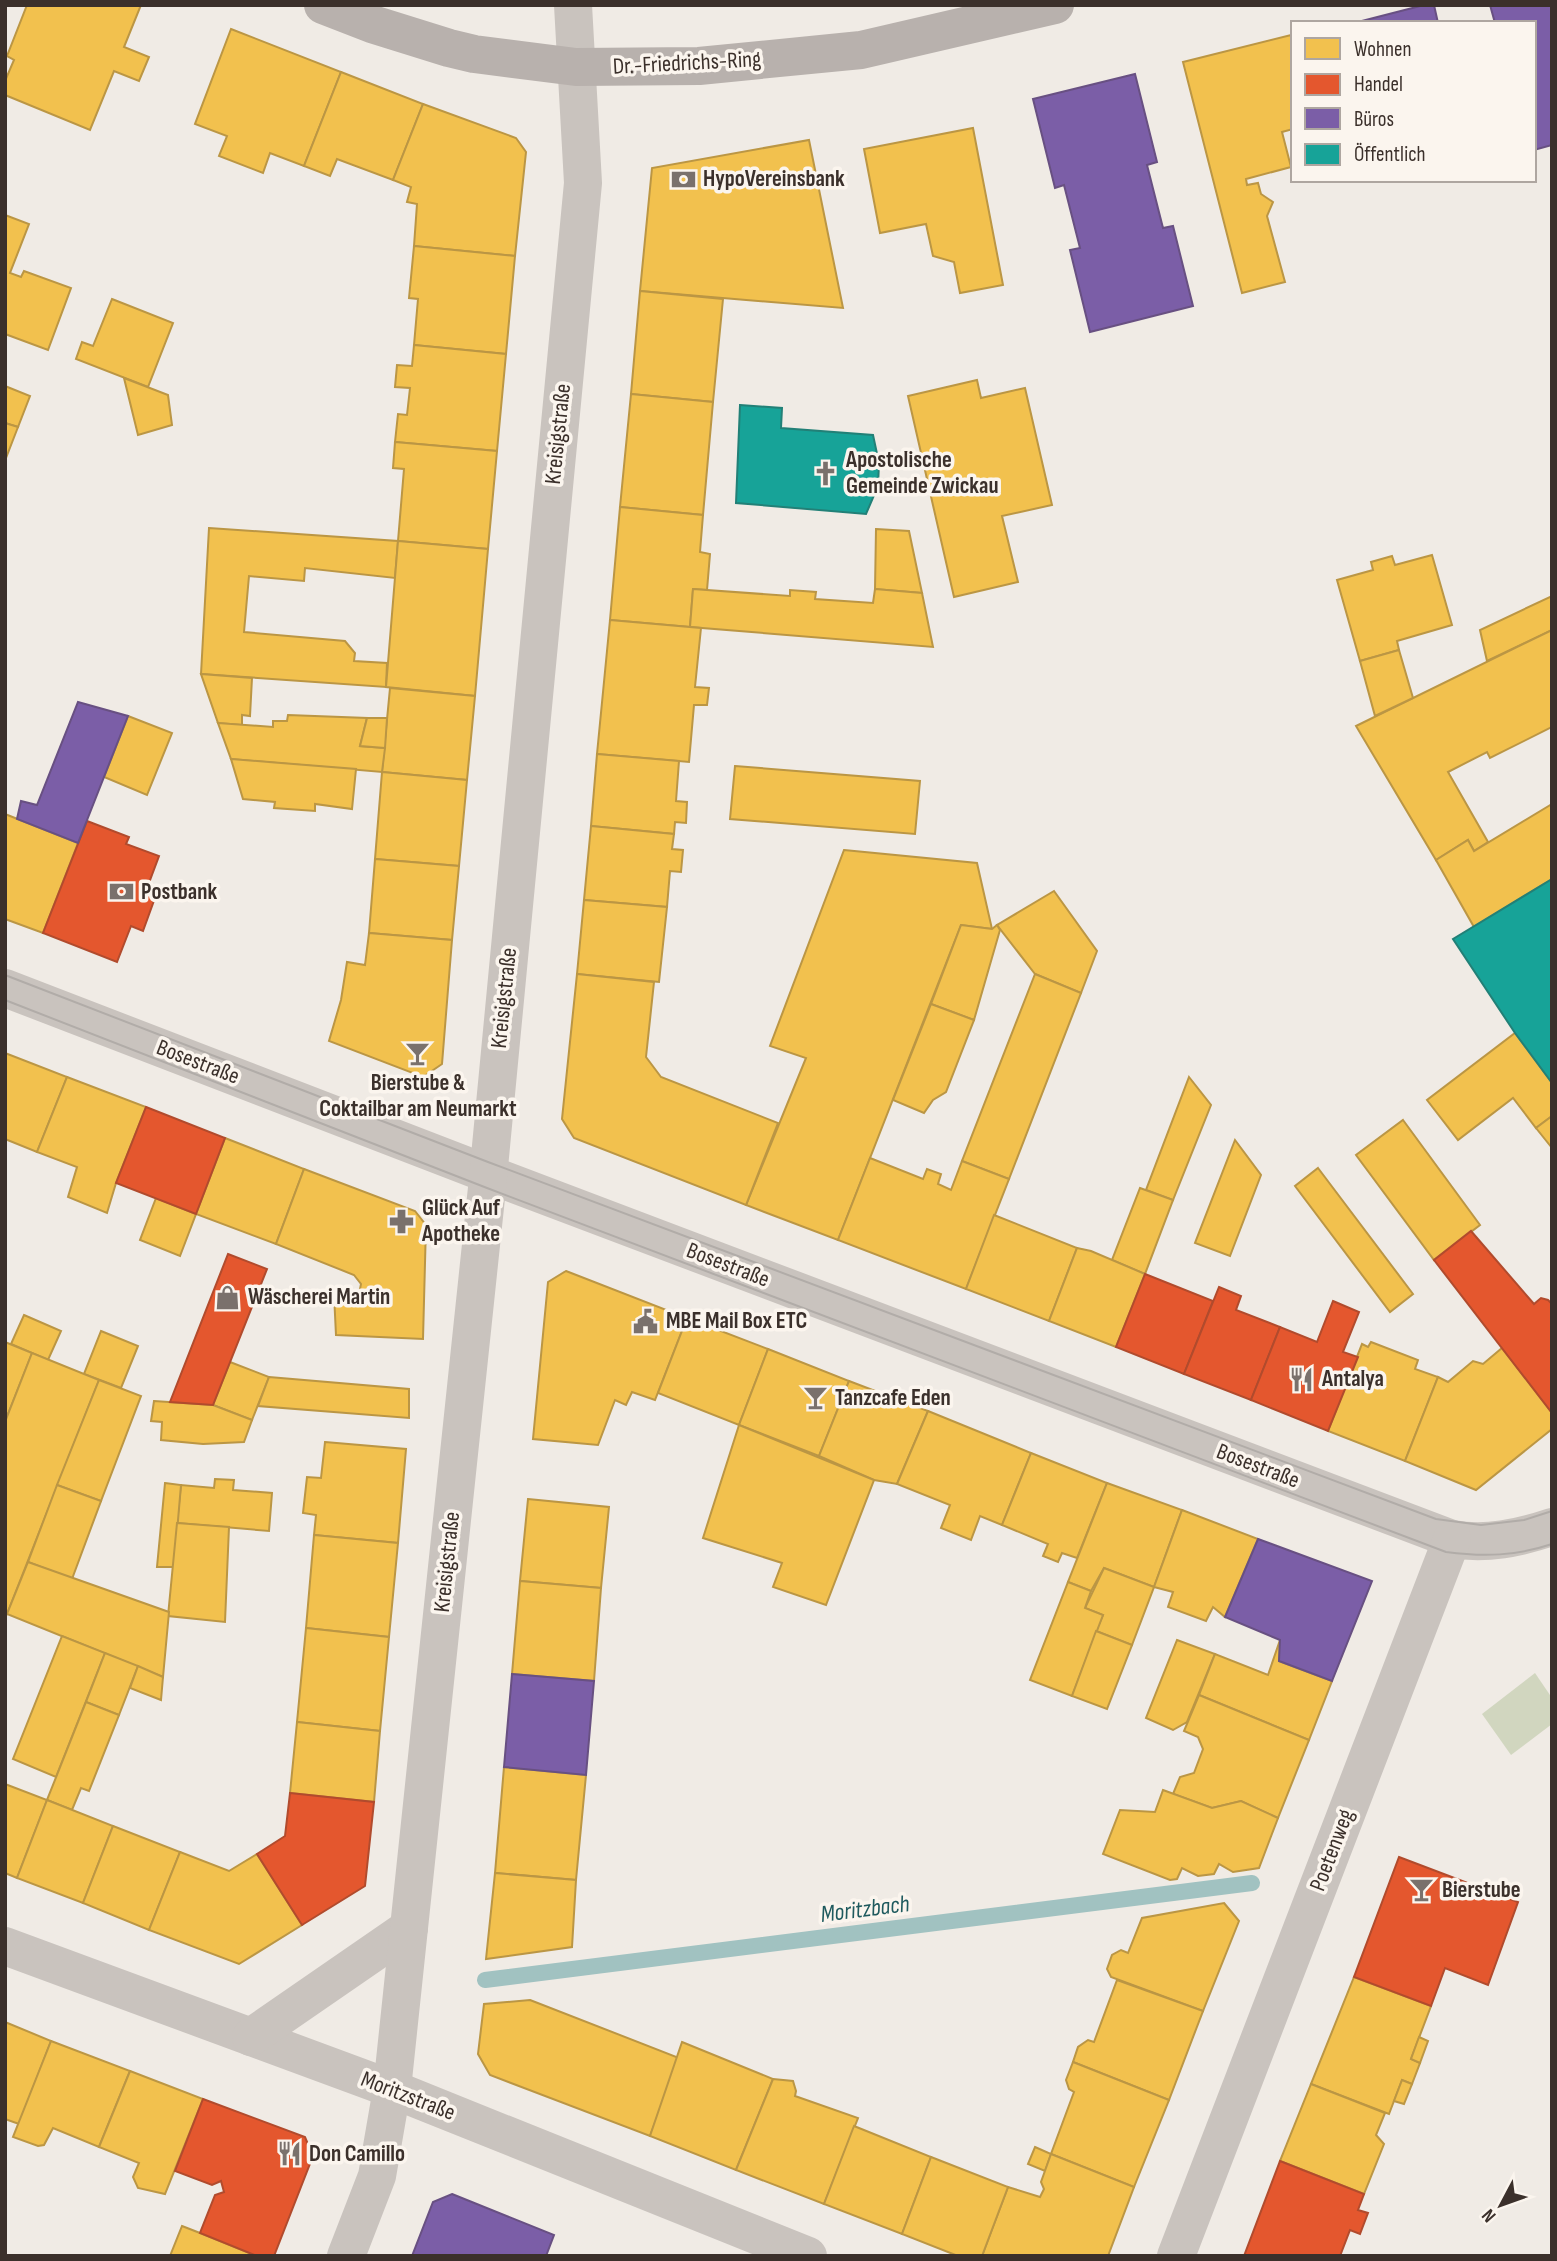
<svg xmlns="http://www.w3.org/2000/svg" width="1557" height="2261" viewBox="0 0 1557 2261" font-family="'Sofia Sans Condensed',sans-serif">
	<rect width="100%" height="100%" fill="#f0ebe5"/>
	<path fill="#d1d6bf" d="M1535 1673 1552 1698V1724L1511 1755 1482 1714Z"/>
	<g fill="#f2c14e" stroke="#bb9644" stroke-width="2">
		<path d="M27 5H141L124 47 149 57 139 81 114 71 90 130 5 95V81L14 60 7 56Z"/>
		<path d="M231 29 341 72 304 166 270 153 263 173 219 156 227 136 195 124Z"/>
		<path d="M1291 35 1293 129 1282 132 1291 167 1246 179 1247 185 1258 183 1261 194 1273 202 1267 216 1285 282 1242 293 1183 62Z"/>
		<path d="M341 72 423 104 393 180 337 159 330 176 304 166Z"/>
		<path d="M423 104 516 138 526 152 515 256 414 246 417 204 407 202 411 187 393 180Z"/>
		<path d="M973 128 1003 285 960 293 954 262 933 256 926 224 880 233 864 149Z"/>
		<path d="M809 140 843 308 640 291 652 168Z"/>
		<path d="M5 215 29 224 10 273 21 277 24 271 71 288 48 350 5 334Z"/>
		<path d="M414 246 515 256 506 354 414 345 418 299 409 298Z"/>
		<path d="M640 291 723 299 713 402 631 394Z"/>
		<path d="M112 299 173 323 148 387 76 359 82 342 93 346Z"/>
		<path d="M414 345 506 354 497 451 395 442 398 414 407 415 410 388 395 387 397 365 412 366Z"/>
		<path d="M124 378 168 395 172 425 138 435Z"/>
		<path d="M977 380 981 398 1025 388 1052 505 1002 516 1018 582 954 597 908 396Z"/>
		<path d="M5 386 30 396 18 427 5 423Z"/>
		<path d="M631 394 713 402 703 515 620 507Z"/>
		<path d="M5 423 18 427 6 458H5Z"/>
		<path d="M395 442 497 451 488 549 398 541 404 469 393 468Z"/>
		<path d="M620 507 703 515 700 552 710 554 707 590 693 589 690 627 610 620Z"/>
		<path d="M209 528 398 541 395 578 305 568 304 581 249 576 244 632 345 641 355 653 354 661 387 663 386 687 201 674Z"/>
		<path d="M876 529 909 531 922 593 875 589Z"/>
		<path d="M398 541 488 549 475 696 386 687Z"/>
		<path d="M1432 555 1452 625 1397 641 1399 650 1360 661 1337 580 1373 570 1371 562 1392 556 1395 565Z"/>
		<path d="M693 589 790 596V590L816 592 815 599 873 603 875 589 922 593 933 647 690 627Z"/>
		<path d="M1552 596V630L1487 661 1480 630Z"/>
		<path d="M610 620 701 628 695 687 709 688 707 705H694L689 762 597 754Z"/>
		<path d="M1552 630V727L1490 758 1487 752 1448 772 1488 842 1474 851 1468 840 1436 860 1356 726Z"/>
		<path d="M1399 650 1413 698 1375 716 1360 661Z"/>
		<path d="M201 674 252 678 250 716 242 715V725L218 723Z"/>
		<path d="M390 688 475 696 467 780 382 772Z"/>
		<path d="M288 715 367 718 360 746 385 748 382 772 231 759 218 723 273 727V721H287Z"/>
		<path d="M128 716 172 733 147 795 104 777Z"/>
		<path d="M367 718H387L385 748 360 746Z"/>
		<path d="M597 754 679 761 676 801 687 802 686 823 675 822 674 834 591 826Z"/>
		<path d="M231 759 356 769 352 809 315 804V811L274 808 275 802 243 799Z"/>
		<path d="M735 766 920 781 915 834 730 819Z"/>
		<path d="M382 772 467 780 459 866 375 859Z"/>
		<path d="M1552 804V879L1474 927 1436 860 1468 840 1474 851Z"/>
		<path d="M5 814 78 843 43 933 5 919Z"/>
		<path d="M591 826 674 834 672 849 683 850 681 872 670 871 667 907 584 900Z"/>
		<path d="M844 850 977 863 992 929 961 925 838 1240 746 1205 806 1058 770 1046Z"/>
		<path d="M375 859 459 866 452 940 369 933Z"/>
		<path d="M1054 891 1097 951 1081 993 1035 974 997 925Z"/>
		<path d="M584 900 667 907 659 982 577 974Z"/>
		<path d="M961 925 992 929 997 925 1000 930 974 1020 931 1004Z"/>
		<path d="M369 933 452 940 442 1064 423 1077 329 1041 341 1000 347 962 365 965Z"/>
		<path d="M577 974 654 982 646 1057 661 1077 778 1123 746 1205 574 1138 562 1119Z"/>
		<path d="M1035 974 1081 993 1009 1179 962 1161Z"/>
		<path d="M931 1004 974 1020 946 1092 933 1100 924 1113 893 1100Z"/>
		<path d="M1515 1033 1552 1083V1116L1536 1128 1513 1098 1458 1140 1427 1100Z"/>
		<path d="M5 1053 67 1077 37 1152 5 1139Z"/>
		<path d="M67 1077 146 1107 116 1183 107 1213 68 1197 77 1167 37 1152Z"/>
		<path d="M1189 1077 1211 1105 1173 1200 1146 1190Z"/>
		<path d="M1552 1116V1148L1536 1128Z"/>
		<path d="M1403 1120 1480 1225 1434 1260 1356 1155Z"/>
		<path d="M225 1138 304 1169 276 1244 196 1214Z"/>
		<path d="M1235 1140 1261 1175 1230 1256 1195 1243Z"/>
		<path d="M870 1158 923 1179 927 1169 941 1174 938 1184 951 1190 962 1161 1009 1179 966 1289 838 1240Z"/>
		<path d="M1318 1168 1413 1294 1390 1312 1295 1186Z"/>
		<path d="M304 1169 415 1211 426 1225 423 1339 336 1335 334 1294 358 1299 361 1284 354 1275 276 1244Z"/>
		<path d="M1140 1188 1173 1200 1145 1274 1112 1260Z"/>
		<path d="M156 1198 196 1214 180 1256 140 1240Z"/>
		<path d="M994 1215 1077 1248 1049 1321 966 1289Z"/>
		<path d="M1077 1248 1091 1251 1145 1274 1116 1347 1049 1321Z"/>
		<path d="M566 1271 687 1318 655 1400 632 1392 626 1405 615 1400 598 1445 533 1439 548 1282Z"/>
		<path d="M24 1315 61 1331 48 1360 11 1344Z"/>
		<path d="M687 1318 768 1349 739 1425 658 1393Z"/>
		<path d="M101 1331 138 1346 121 1388 84 1374Z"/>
		<path d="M5 1342 32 1353 8 1414 5 1413Z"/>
		<path d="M1371 1342 1418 1360 1415 1369 1438 1377 1405 1461 1328 1431 1362 1344 1368 1347Z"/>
		<path d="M1502 1348 1552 1413V1429L1476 1490 1405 1461 1438 1377 1448 1382 1473 1361 1483 1364Z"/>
		<path d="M768 1349 849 1381 819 1456 739 1425Z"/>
		<path d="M32 1353 99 1380 7 1614 5 1613V1422Z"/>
		<path d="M230 1362 269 1377 252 1420 213 1405Z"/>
		<path d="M269 1377 409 1389V1418L258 1406Z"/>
		<path d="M99 1380 141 1396 101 1501 57 1485Z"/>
		<path d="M849 1381 928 1411 897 1484 874 1480 819 1456Z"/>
		<path d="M154 1401 213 1405 252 1420 244 1442 203 1444 161 1440 162 1422 151 1421Z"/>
		<path d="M928 1411 1031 1453 1002 1525 980 1516 971 1540 941 1528 950 1505 897 1484Z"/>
		<path d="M739 1425 874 1480 826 1605 773 1587 782 1563 703 1538Z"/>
		<path d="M325 1442 406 1449 398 1543 314 1535 316 1515 303 1513 307 1477 321 1478Z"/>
		<path d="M1031 1453 1107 1483 1077 1558 1062 1553 1058 1562 1043 1556 1048 1544 1002 1525Z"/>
		<path d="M215 1479 234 1480 233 1490 272 1493 269 1531 177 1523 181 1485 214 1488Z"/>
		<path d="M165 1483 181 1485 174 1567H157Z"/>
		<path d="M1107 1483 1182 1510 1154 1587 1104 1568 1091 1591 1068 1582Z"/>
		<path d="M57 1485 101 1501 72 1579 28 1562Z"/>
		<path d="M528 1499 609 1507 601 1588 520 1581Z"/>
		<path d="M1182 1510 1258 1539 1225 1617 1213 1607 1206 1621 1168 1607 1173 1592 1154 1587Z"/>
		<path d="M177 1523 229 1527 225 1622 168 1616Z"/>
		<path d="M314 1535 398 1543 389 1637 306 1628Z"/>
		<path d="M28 1562 169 1612 163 1677 7 1614Z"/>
		<path d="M1104 1568 1154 1587 1132 1645 1096 1631 1103 1615 1085 1608Z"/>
		<path d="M520 1581 601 1588 594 1681 512 1674Z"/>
		<path d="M1068 1582 1091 1591 1085 1608 1103 1615 1072 1696 1030 1680Z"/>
		<path d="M306 1628 389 1637 380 1731 297 1722Z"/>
		<path d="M1096 1631 1132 1645 1107 1709 1072 1696Z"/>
		<path d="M62 1636 105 1653 56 1777 13 1759Z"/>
		<path d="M1177 1640 1215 1654 1187 1722 1173 1730 1146 1718Z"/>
		<path d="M1280 1640 1279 1661 1332 1681 1309 1740 1199 1695 1215 1654 1268 1675Z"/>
		<path d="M105 1653 138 1666 119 1715 86 1702Z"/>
		<path d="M138 1666 163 1677 161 1700 130 1688Z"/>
		<path d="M1199 1695 1309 1740 1278 1818 1241 1801 1212 1808 1173 1794 1180 1777 1194 1773 1203 1749 1198 1737 1184 1731Z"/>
		<path d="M86 1702 119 1715 89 1791 81 1788 72 1810 47 1800Z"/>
		<path d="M297 1722 380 1731 374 1802 290 1793Z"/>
		<path d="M504 1767 586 1775 576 1880 495 1873Z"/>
		<path d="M5 1784 47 1800 17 1878 5 1873Z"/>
		<path d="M1163 1790 1212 1808 1241 1801 1278 1818 1259 1868 1233 1872 1219 1864 1214 1874 1198 1876 1182 1868 1177 1879 1170 1880 1103 1854 1120 1810 1155 1812Z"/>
		<path d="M47 1800 113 1826 83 1903 17 1878Z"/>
		<path d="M113 1826 180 1852 149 1930 83 1903Z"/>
		<path d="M180 1852 229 1871 257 1854 302 1925 239 1964 149 1930Z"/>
		<path d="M495 1873 576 1880 572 1947 486 1959Z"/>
		<path d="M1224 1903 1239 1921 1203 2011 1111 1977 1107 1969 1112 1955 1121 1950 1128 1953 1142 1918Z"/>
		<path d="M1354 1977 1431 2006 1411 2059 1420 2063 1412 2084 1402 2080 1389 2114 1311 2084Z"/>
		<path d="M1117 1980 1203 2011 1169 2100 1073 2062 1078 2047 1088 2040 1094 2042Z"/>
		<path d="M530 2000 679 2058 650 2136 490 2075 478 2054 484 2004Z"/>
		<path d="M5 2022 51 2041 19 2124 5 2119Z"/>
		<path d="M1419 2037 1428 2041 1420 2063 1411 2059Z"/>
		<path d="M51 2041 130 2071 99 2147 53 2128 44 2145 38 2146 13 2137Z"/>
		<path d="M682 2042 773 2079 736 2170 650 2136Z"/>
		<path d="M1073 2062 1169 2100 1134 2187 1051 2154 1074 2092 1069 2089 1066 2080Z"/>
		<path d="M130 2071 203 2099 165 2194 138 2188 133 2177 139 2163 99 2147Z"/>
		<path d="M773 2079 793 2081 796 2091 795 2096 858 2118 824 2204 736 2170Z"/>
		<path d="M1402 2080 1412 2084 1404 2104 1394 2101Z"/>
		<path d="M1311 2084 1385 2113 1376 2135 1384 2144 1364 2194 1280 2161Z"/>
		<path d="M854 2126 931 2157 902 2234 824 2204Z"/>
		<path d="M1035 2147 1051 2154 1045 2171 1028 2164Z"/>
		<path d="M1051 2154 1134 2187 1108 2256H982L1008 2187 1040 2197 1044 2189 1041 2182Z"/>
		<path d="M931 2157 1008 2187 982 2256H958L902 2234Z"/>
		<path d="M182 2226 200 2233 257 2256H170Z"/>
	</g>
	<g fill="#e4572e" stroke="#b14b2d" stroke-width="2">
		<path d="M87 821 129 837 126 844 159 856 146 891 156 895 143 931 131 926 117 962 43 933Z"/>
		<path d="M146 1107 225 1138 196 1214 116 1183Z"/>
		<path d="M1471 1231 1534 1304 1541 1298 1548 1300 1552 1304V1413L1434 1260Z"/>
		<path d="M228 1254 267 1269 213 1405 170 1402Z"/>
		<path d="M1145 1274 1213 1301 1184 1374 1116 1347Z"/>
		<path d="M1219 1287 1241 1296 1236 1310 1280 1327 1251 1400 1184 1374Z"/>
		<path d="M1333 1301 1359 1312 1343 1352 1358 1357 1328 1431 1251 1400 1280 1327 1317 1342Z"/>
		<path d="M290 1793 374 1802 365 1886 302 1925 257 1854 285 1836Z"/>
		<path d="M1399 1857 1518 1902 1488 1985 1445 1968 1431 2006 1354 1977Z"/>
		<path d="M203 2099 305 2137 313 2156 274 2256H257L200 2233 215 2195 224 2192 221 2181 212 2185 175 2171Z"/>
		<path d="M1280 2161 1364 2194 1358 2210 1368 2213 1360 2234 1350 2230 1340 2256H1244Z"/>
	</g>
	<g fill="#7b5ea7" stroke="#685082" stroke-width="2">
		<path d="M1424 5H1434L1438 23H1354Z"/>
		<path d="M1490 5H1552V145L1534 150V23H1495Z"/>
		<path d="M1135 74 1157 162 1147 165 1163 228 1173 226 1193 306 1090 332 1070 250 1080 248 1064 185 1055 188 1033 99Z"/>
		<path d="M78 702 128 716 78 843 17 819 21 801 37 805Z"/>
		<path d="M1258 1539 1372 1581 1332 1681 1279 1661 1280 1640 1225 1617Z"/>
		<path d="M512 1674 594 1681 586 1775 504 1767Z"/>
		<path d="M452 2194 554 2235 546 2256H412L433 2202Z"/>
	</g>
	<g fill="#17a398" stroke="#228077" stroke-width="2">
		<path d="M740 405 782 408 781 428 873 435 879 463 878 486 866 514 736 503Z"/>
		<path d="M1552 879V1083L1515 1033 1453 939Z"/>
	</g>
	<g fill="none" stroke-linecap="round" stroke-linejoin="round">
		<path stroke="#a1c2c1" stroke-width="16" d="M485 1980 1252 1883"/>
		<g stroke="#c9c3be" stroke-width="38">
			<path d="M5 988 488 1174 1452 1539C1486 1545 1519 1538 1552 1527"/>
			<path d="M5 1946 392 2089 808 2256"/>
			<path d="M251 2037 409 1928"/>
			<path d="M346 2256 377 2176 392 2089 487 1188 583 183 573 5"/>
			<path d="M1176 2256 1452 1539"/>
		</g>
		<path stroke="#b8b1ad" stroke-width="38" d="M323 5 372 24 449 48 474 54 576 67 699 66 861 50 1055 5"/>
		<g stroke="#b1aca8" stroke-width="2">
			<path d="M5 975 488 1162 1436 1519 1481 1525 1524 1520 1552 1511"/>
			<path d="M5 1000 487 1188 1446 1552C1484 1557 1516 1556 1552 1544"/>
		</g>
	</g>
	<defs>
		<symbol id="bank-bare" viewBox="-9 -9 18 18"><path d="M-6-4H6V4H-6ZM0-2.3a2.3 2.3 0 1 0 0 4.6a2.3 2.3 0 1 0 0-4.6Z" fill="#7a716c" stroke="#fbf5ee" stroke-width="2.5" paint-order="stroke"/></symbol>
		<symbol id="church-bare" viewBox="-9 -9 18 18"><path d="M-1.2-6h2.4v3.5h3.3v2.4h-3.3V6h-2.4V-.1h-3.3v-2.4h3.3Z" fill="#7a716c" stroke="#fbf5ee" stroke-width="2.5" paint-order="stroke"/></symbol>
		<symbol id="bar-bare" viewBox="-9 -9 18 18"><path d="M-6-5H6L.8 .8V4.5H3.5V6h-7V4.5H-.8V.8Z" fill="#7a716c" stroke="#fbf5ee" stroke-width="2.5" paint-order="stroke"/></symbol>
		<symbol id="pharmacy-bare" viewBox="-9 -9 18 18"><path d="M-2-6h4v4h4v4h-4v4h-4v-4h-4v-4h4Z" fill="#7a716c" stroke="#fbf5ee" stroke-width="2.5" paint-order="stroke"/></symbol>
		<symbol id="shop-bare" viewBox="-9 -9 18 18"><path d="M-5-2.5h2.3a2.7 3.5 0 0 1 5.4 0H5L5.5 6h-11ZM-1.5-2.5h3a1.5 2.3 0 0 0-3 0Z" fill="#7a716c" stroke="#fbf5ee" stroke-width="2.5" paint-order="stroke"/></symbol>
		<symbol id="civic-bare" viewBox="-9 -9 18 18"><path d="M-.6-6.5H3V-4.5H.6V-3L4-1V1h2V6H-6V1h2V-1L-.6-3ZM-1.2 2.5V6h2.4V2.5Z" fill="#7a716c" stroke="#fbf5ee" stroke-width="2.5" paint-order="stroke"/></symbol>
		<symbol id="restaurant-bare" viewBox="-9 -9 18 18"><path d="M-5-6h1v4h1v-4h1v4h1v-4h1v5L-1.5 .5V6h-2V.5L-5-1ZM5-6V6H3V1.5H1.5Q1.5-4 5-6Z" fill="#7a716c" stroke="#fbf5ee" stroke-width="2.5" paint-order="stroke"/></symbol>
	</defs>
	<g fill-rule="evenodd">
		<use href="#bank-bare" x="666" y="162" width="35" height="35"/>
		<use href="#church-bare" x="808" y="456" width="35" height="35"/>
		<use href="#bank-bare" x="104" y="874" width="35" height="35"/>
		<use href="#bar-bare" x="400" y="1036" width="35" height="35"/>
		<use href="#pharmacy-bare" x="384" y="1204" width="35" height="35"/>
		<use href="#shop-bare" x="210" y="1280" width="35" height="35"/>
		<use href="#civic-bare" x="628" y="1304" width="35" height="35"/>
		<use href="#restaurant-bare" x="1284" y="1362" width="35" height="35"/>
		<use href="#bar-bare" x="798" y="1380" width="35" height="35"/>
		<use href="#bar-bare" x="1404" y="1872" width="35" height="35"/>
		<use href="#restaurant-bare" x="272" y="2136" width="35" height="35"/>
	</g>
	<g text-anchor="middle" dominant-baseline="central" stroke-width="7" stroke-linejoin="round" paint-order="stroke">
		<g font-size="23" fill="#3b302b" stroke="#fbf5ee">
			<text transform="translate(687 63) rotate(-3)">Dr.-Friedrichs-Ring</text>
			<text transform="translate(558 434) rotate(-84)">Kreisigstraße</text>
			<text transform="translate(504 998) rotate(-84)">Kreisigstraße</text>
			<text transform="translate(198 1062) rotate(21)">Bosestraße</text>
			<text transform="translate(728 1265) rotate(21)">Bosestraße</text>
			<text transform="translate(1258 1466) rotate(21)">Bosestraße</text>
			<text transform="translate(447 1562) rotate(-84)">Kreisigstraße</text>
			<text transform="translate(1332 1850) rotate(-69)">Poetenweg</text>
			<text transform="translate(408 2096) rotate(21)">Moritzstraße</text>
		</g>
		<g font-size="23" font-weight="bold" fill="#3b302b" stroke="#fbf5ee" text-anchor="start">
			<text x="703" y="179">HypoVereinsbank</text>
			<text x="846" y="460">Apostolische<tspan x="846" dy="26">Gemeinde Zwickau</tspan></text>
			<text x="141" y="892">Postbank</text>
			<text x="418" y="1083" text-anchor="middle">Bierstube &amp;<tspan x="418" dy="26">Coktailbar am Neumarkt</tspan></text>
			<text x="422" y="1208">Glück Auf<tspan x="422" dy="26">Apotheke</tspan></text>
			<text x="248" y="1297">Wäscherei Martin</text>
			<text x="666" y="1321">MBE Mail Box ETC</text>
			<text x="1322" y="1379">Antalya</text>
			<text x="835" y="1398">Tanzcafe Eden</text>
			<text x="1442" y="1890">Bierstube</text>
			<text x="309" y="2154">Don Camillo</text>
		</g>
		<g font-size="24" font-style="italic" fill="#1f5a5e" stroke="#fbf5ee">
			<text transform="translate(865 1909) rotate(-7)">Moritzbach</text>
		</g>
	</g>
	<rect width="1557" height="2261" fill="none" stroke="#3b302b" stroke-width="14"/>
	<rect x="1291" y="21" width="245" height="161" fill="#fbf5ee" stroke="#aea6a0" stroke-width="2"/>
	<rect x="1305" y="38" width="35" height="21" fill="#f2c14e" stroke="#aea6a0" stroke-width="2"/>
	<text x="1354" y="56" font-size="21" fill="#3b302b">Wohnen</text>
	<rect x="1305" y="74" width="35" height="21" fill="#e4572e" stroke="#aea6a0" stroke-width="2"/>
	<text x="1354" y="91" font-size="21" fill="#3b302b">Handel</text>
	<rect x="1305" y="108" width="35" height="21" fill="#7b5ea7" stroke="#aea6a0" stroke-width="2"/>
	<text x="1354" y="126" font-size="21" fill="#3b302b">Büros</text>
	<rect x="1305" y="144" width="35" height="21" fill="#17a398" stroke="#aea6a0" stroke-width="2"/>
	<text x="1354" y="161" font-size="21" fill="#3b302b">Öffentlich</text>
	<g transform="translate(1501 2205) rotate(229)" stroke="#fbf5ee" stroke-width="5" paint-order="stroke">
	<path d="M0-5L12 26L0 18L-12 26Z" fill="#3b302b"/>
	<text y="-10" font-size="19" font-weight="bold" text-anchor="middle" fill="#3b302b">N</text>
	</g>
</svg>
